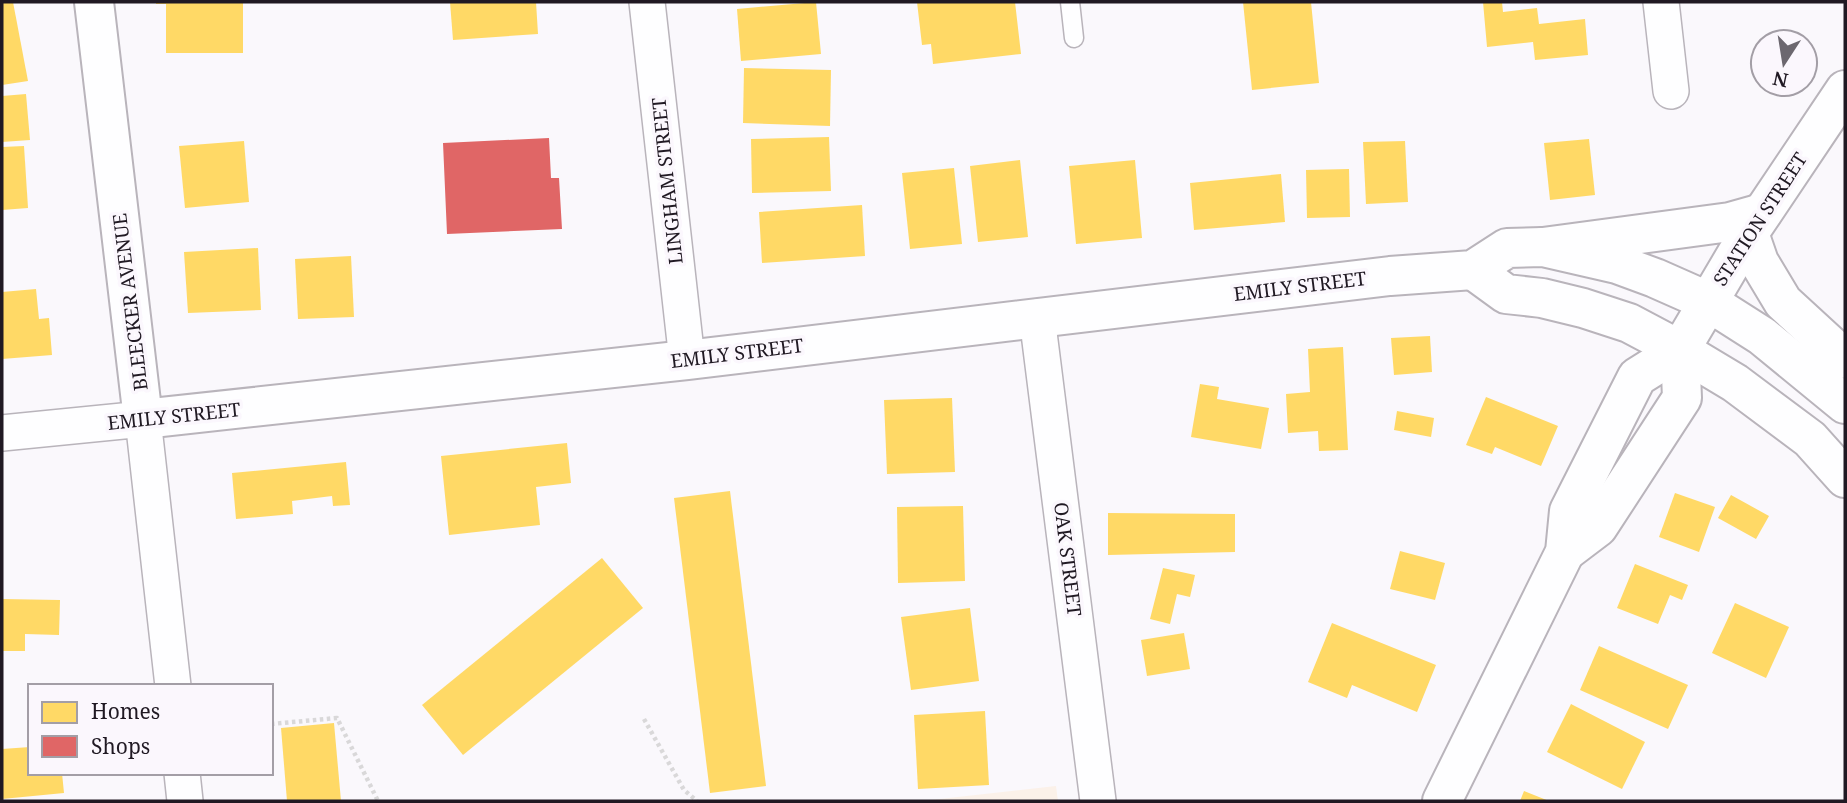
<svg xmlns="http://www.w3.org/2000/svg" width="1847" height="803" viewBox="0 0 1847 803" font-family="'Noto Serif',serif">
	<rect width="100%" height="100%" fill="#faf8fc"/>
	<path fill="#fbf1e9" d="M1056 786 1058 801H922Z"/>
	<g fill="#ffd966">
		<path d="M2 2H13L28 81 2 85Z"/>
		<path d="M156 2H243V53H166V4H156Z"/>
		<path d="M450 2H536L538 34 453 40Z"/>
		<path d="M816 2 821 54 741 61 737 9Z"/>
		<path d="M917 2H1015L1021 54 933 64 931 44 922 45Z"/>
		<path d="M1243 2H1311L1319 83 1252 90Z"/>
		<path d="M1483 2H1502L1503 12 1537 8 1539 24 1585 19 1588 55 1535 60 1533 42 1487 47Z"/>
		<path d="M744 68 831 70 830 126 743 123Z"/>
		<path d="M26 94 30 140 2 142V96Z"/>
		<path d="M829 137 831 191 752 193 751 139Z"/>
		<path d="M1589 139 1595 195 1550 200 1544 143Z"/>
		<path d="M244 141 249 202 185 208 179 146Z"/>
		<path d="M1405 141 1408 202 1366 204 1363 142Z"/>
		<path d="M24 146 28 208 2 210V147Z"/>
		<path d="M1020 160 1028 237 978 242 970 166Z"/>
		<path d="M1135 160 1142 238 1076 244 1069 166Z"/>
		<path d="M954 168 962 244 910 249 902 173Z"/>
		<path d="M1349 169 1350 217 1307 218 1306 170Z"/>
		<path d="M1281 174 1285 222 1194 230 1190 183Z"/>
		<path d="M862 205 865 256 762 263 759 212Z"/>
		<path d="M258 248 261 310 188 313 184 252Z"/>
		<path d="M351 256 354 317 298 319 295 259Z"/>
		<path d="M36 289 39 319 49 318 52 355 2 359V292Z"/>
		<path d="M1430 336 1432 372 1394 375 1391 338Z"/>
		<path d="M1343 347 1348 450 1319 451 1318 431 1288 433 1286 394 1310 392 1308 349Z"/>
		<path d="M1200 384 1219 387 1217 399 1269 408 1261 449 1191 437Z"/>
		<path d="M1486 397 1558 426 1541 466 1495 447 1492 454 1466 445Z"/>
		<path d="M952 398 955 472 887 474 884 400Z"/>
		<path d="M1397 411 1434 418 1431 437 1394 430Z"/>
		<path d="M567 443 571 483 536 487 540 525 449 535 441 456Z"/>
		<path d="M346 462 350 505 333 506 332 496 292 501 293 514 236 519 232 473Z"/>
		<path d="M730 491 766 786 710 793 674 498Z"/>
		<path d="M1675 493 1715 507 1699 552 1659 537Z"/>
		<path d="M1731 495 1769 516 1756 539 1718 518Z"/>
		<path d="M963 506 965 581 898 583 897 507Z"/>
		<path d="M1108 513 1235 514V552L1108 555Z"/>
		<path d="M1400 551 1445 563 1435 600 1390 589Z"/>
		<path d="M602 558 643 608 463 755 422 705Z"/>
		<path d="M1635 564 1688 585 1682 600 1670 595 1658 624 1617 608Z"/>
		<path d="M1163 568 1195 575 1190 597 1177 594 1170 624 1150 619Z"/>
		<path d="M2 599 60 600 59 635 25 634V651H2Z"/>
		<path d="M1735 603 1789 627 1766 678 1712 653Z"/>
		<path d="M970 608 979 681 911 690 901 617Z"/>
		<path d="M1332 623 1436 665 1417 712 1352 685 1347 698 1308 682Z"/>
		<path d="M1184 633 1190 669 1147 676 1141 640Z"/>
		<path d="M1599 646 1688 685 1668 729 1580 690Z"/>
		<path d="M1571 704 1645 742 1622 789 1547 752Z"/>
		<path d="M985 711 989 785 918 789 914 715Z"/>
		<path d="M334 723 341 801H287L281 728Z"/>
		<path d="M30 747V773H62L64 793 2 799V749Z"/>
		<path d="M1524 791 1549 801H1520Z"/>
	</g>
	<path fill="#e06666" d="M549 138 551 178H559L562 229 447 234 443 143Z"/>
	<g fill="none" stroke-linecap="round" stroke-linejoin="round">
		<defs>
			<path id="service" d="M1070 2 1074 38"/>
			<g id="minor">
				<path d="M647 2 687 360"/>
				<path d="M1661 2 1671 91"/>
				<path d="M1037 317 1098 801"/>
				<path d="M2 433 143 419 173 686"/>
				<path d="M182 773 185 801"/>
			</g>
			<g id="tertiary">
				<path d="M94 2 143 419 687 360 1390 276 1473 270 1507 248 1543 247 1617 264 1655 278 1707 301"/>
				<path d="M1473 270 1506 294 1542 298 1583 308 1629 323 1680 350"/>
				<path d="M1565 552 1598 527 1682 398 1680 350"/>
				<path d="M1442 801 1565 552 1569 511 1637 377 1680 350"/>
			</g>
			<g id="secondary">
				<path d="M1845 90 1749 233 1680 350 1735 383 1810 439 1845 478"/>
				<path d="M1749 233 1759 262 1783 302 1845 359"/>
				<path d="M1543 247 1730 222 1762 213"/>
				<path d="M1707 301 1762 336 1845 404"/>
			</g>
		</defs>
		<use href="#service" stroke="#b9b4bb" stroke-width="21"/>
		<use href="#minor" stroke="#b9b4bb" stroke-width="38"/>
		<use href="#tertiary" stroke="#b9b4bb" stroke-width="42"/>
		<use href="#secondary" stroke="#b9b4bb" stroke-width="42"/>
		<g stroke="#d9d8d9" stroke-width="4.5" stroke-dasharray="3.5 3.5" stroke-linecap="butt">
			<path d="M644 719 684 790 697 801"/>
			<path d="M271 724 337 718 378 801"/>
		</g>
		<use href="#service" stroke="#fefeff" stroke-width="18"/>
		<use href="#minor" stroke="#fefeff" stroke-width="35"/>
		<use href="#tertiary" stroke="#fefeff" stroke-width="38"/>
		<use href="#secondary" stroke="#fefeff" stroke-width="38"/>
	</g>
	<g text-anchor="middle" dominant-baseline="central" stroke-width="7" stroke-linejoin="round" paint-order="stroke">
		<g font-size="19" fill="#201923" stroke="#fbf7fd">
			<text transform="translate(667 181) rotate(-96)">LINGHAM STREET</text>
			<text transform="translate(1760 219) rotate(-57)">STATION STREET</text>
			<text transform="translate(1300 286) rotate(-7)">EMILY STREET</text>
			<text transform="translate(130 302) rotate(-97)">BLEECKER AVENUE</text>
			<text transform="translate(737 353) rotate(-7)">EMILY STREET</text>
			<text transform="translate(174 416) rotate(-6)">EMILY STREET</text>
			<text transform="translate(1068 559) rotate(83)">OAK STREET</text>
		</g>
	</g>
	<rect width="1847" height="803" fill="none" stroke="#201923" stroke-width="7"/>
	<rect x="28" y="684" width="245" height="91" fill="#fbf7fd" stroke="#a39ea6" stroke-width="2"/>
	<rect x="42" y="702" width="35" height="21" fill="#ffd966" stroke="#a39ea6" stroke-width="2"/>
	<text x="91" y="719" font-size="21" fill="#201923">Homes</text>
	<rect x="42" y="736" width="35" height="21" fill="#e06666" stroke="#a39ea6" stroke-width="2"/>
	<text x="91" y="754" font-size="21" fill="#201923">Shops</text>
	<g transform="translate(1784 63) rotate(192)"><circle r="33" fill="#fbf7fd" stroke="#a39ea6" stroke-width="2"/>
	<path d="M0-5L12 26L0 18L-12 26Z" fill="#6c676f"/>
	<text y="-10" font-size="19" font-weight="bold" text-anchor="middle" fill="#201923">N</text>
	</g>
</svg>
